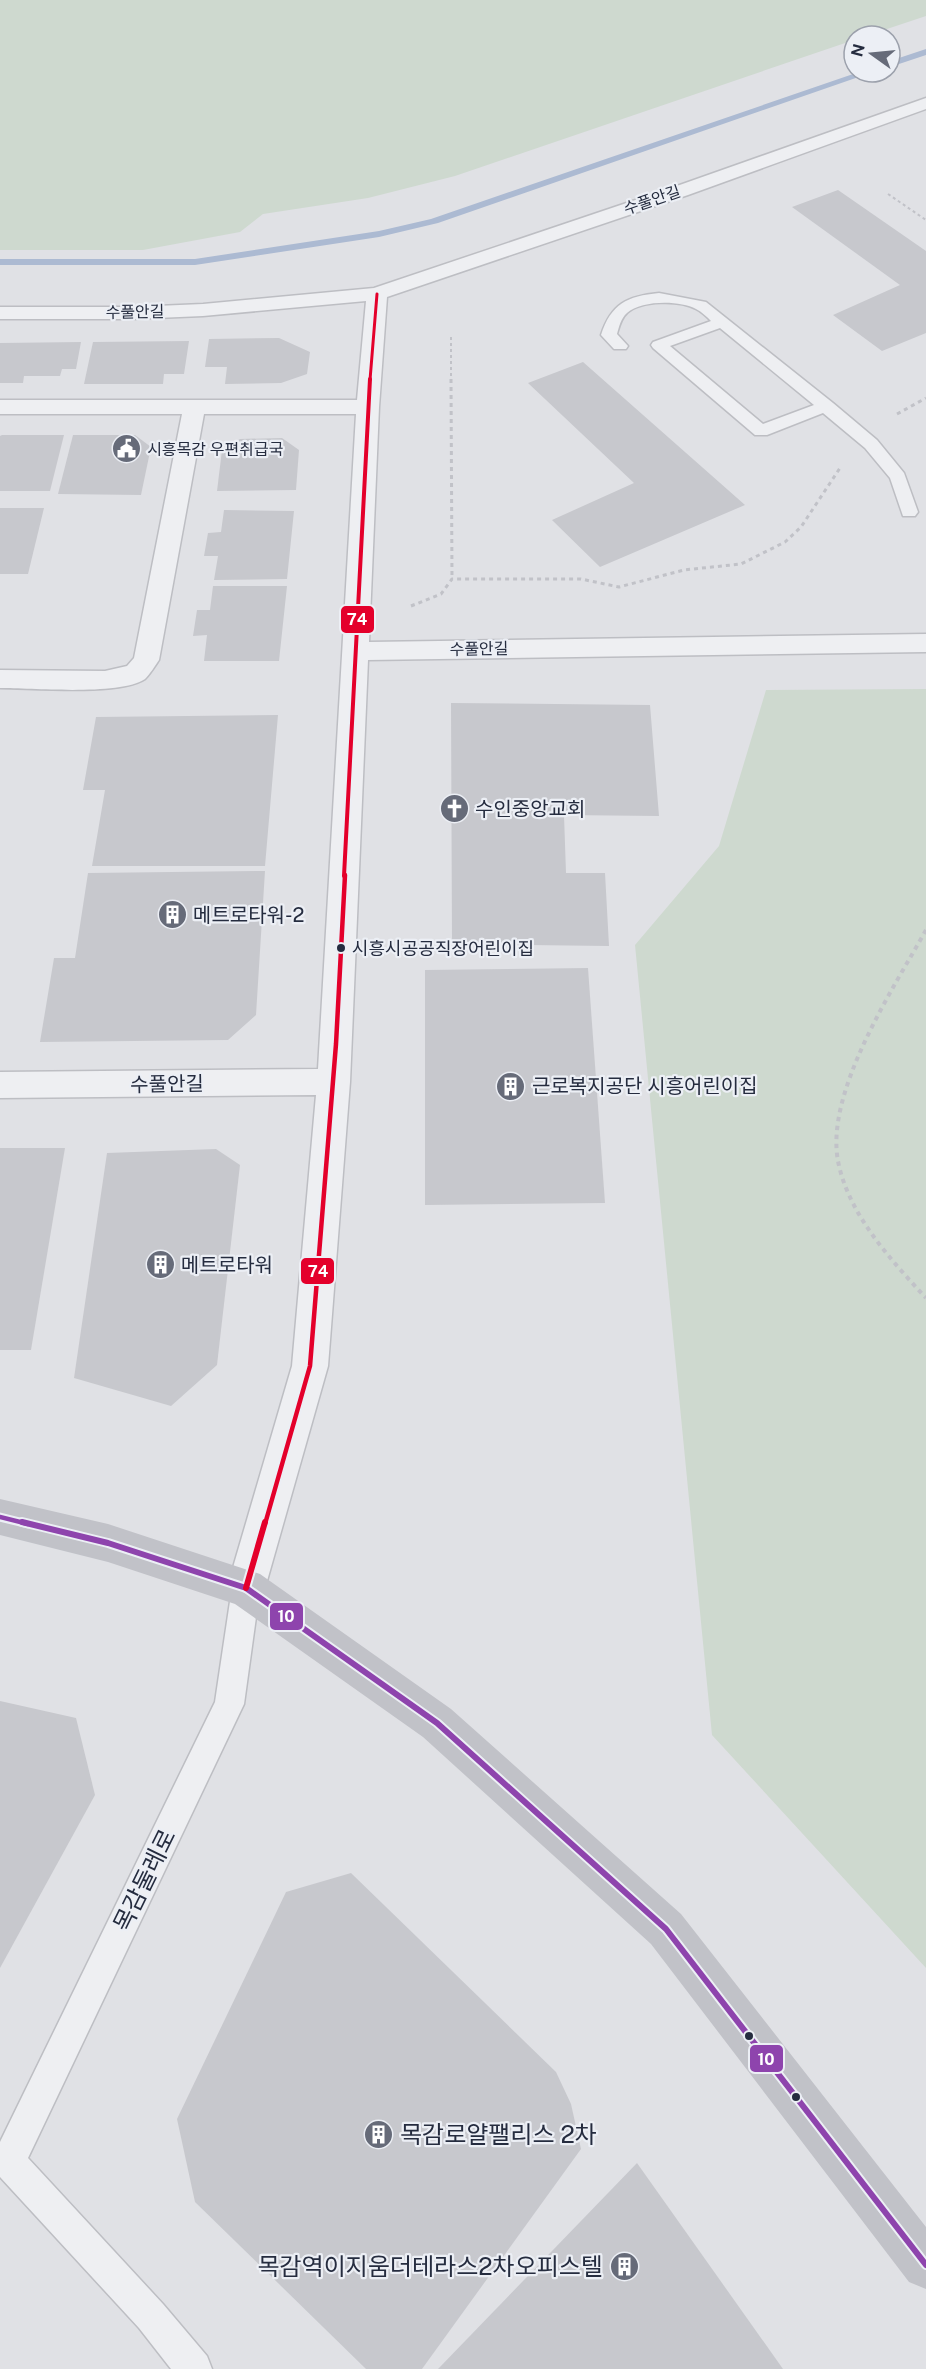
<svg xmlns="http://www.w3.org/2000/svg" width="926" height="2369" viewBox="0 0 926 2369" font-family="'Public Sans','Noto Sans KR',sans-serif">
	<rect width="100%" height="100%" fill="#e0e1e5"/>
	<g fill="#ced9cf">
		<path d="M0 0H926V16L866 36H854V40L455 176 368 198 263 214 240 232 143 250H0Z"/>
		<path d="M926 689V1968L712 1735 635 945 719 846 766 690Z"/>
	</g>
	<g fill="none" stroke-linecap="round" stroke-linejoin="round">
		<g fill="#acbad2" fill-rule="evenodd">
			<path d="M926 49V55L890 67V61Z"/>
			<path d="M859 72H873L438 223 379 237 195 265H0V259H195L379 231 431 219Z"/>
		</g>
	</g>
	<g fill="#c7c8cd">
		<path d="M838 190 926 251V333L882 351 833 315 900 285 792 207Z"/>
		<path d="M279 338 310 352 307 374 281 383 225 384 227 367H205L209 339Z"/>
		<path d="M189 341 184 374H164L163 384H84L93 342Z"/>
		<path d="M81 342 76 369H62L60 376H24L23 383H0V343Z"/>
		<path d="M583 362 745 505 600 567 552 520 634 483 528 383Z"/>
		<path d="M2 435H64L50 491H0V436Z"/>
		<path d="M73 435H135L151 447 141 495 58 494Z"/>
		<path d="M282 438 299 450 296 490 217 491 222 450 240 439Z"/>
		<path d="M0 508H44L28 574H0Z"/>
		<path d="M224 510 294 511 287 579 214 580 218 556H204L208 533 221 532Z"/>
		<path d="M213 586H287L279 661H204L207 635 193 636 197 610H210Z"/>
		<path d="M451 703 650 705 659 816 564 815 566 873H605L609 946 452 944Z"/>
		<path d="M278 715 265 866H92L105 790H83L96 717Z"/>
		<path d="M265 871 256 1015 228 1040 40 1042 54 958H75L88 873Z"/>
		<path d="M588 968 605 1203 425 1205V970Z"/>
		<path d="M0 1148H65L31 1350H0Z"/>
		<path d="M216 1149 240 1165 217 1365 171 1406 74 1378 107 1153Z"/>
		<path d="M0 1701 76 1718 95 1795 0 1968Z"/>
		<path d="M351 1873 556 2072 571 2104 581 2149 422 2369H366L195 2202 177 2119 286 1892Z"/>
		<path d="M637 2163 783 2369H438Z"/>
	</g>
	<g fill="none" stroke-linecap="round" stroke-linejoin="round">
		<defs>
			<g id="lane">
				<path d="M659 293 706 302 833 403 877 440 904 473 918 512 915 516H903L890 478 865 448 823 413 767 435H755L653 348 651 345 653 342 711 321C707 317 702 312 696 309 680 300 641 300 627 313 621 318 619 327 617 334L628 346 626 349H614L601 335C611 304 627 296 659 293ZM720 328 814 405 763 424 670 346Z"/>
				<path d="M246 1574 256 1578 260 1588 244 1704 28 2158 163 2304 207 2356 212 2369H171L139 2328 0 2177V2142L215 1702 232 1588 236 1578Z"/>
			</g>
			<path id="street" d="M926 98V109L688 195 387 297 379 407 369 642 926 634V652L368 660 350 1082 328 1366 265 1588 260 1602 246 1607 232 1602 227 1588 292 1366 316 1095 0 1098V1072L318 1069 356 414H204L159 660C155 666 150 674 145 679 120 696 32 688 0 688V670L105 671 127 666 134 658 182 414H0V400H357L366 301 203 316 133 319H0V307H133L203 304 374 288 674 187Z"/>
		</defs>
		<use href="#lane" stroke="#bdbec3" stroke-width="3"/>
		<use href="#street" stroke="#bdbec3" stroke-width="3"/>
		<g stroke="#c1c2c8" stroke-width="2" stroke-dasharray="3 3" stroke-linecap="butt">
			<path d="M888 194 926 220"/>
			<path d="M451 337V380"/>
		</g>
		<g stroke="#c1c2c8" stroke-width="3" stroke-dasharray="4 4" stroke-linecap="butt">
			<path d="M451 379 452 579"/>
			<path d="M897 414 926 398"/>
			<path d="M411 606 441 594 452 579H581L619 587 684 570 741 564 785 542 801 527 840 468"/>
		</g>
		<path stroke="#c1c2c8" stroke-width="4" stroke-dasharray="4.5 4.5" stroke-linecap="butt" d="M926 930C893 989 825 1092 838 1161 848 1214 891 1260 926 1298"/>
		<use href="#lane" fill="#eeeff2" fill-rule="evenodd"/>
		<use href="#street" fill="#eeeff2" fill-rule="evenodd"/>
		<path fill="#c1c2c8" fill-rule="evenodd" d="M0 1499 108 1524 260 1574 451 1709 681 1914 926 2227V2289L909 2282 651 1944 423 1737 235 1604 108 1562 0 1535Z"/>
		<defs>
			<path id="bus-1-far1" d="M0 1517 28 1524"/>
			<path id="bus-1" d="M22 1522 108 1543 246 1588 437 1723 666 1929 926 2265"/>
			<path id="bus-2-far3" d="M370 380 377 294"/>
			<path id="bus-2-far2" d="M344 876 370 379"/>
			<path id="bus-2-far1" d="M265 1524 310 1366 336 1044 345 875"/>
			<path id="bus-2" d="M246 1588 265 1522"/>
		</defs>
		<use href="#bus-1-far1" stroke="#eceff5" stroke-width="9"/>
		<use href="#bus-1" stroke="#eceff5" stroke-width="10"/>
		<use href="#bus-2-far3" stroke="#eceff5" stroke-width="6"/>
		<use href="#bus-2-far2" stroke="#eceff5" stroke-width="8"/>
		<use href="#bus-2-far1" stroke="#eceff5" stroke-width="9"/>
		<use href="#bus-2" stroke="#eceff5" stroke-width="10"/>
		<use href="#bus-1-far1" stroke="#8e44ad" stroke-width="4.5"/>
		<use href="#bus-1" stroke="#8e44ad" stroke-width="6"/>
		<use href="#bus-2-far3" stroke="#e4002b" stroke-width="3"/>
		<use href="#bus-2-far2" stroke="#e4002b" stroke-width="4"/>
		<use href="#bus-2-far1" stroke="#e4002b" stroke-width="4.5"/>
		<use href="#bus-2" stroke="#e4002b" stroke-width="6"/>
	</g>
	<defs>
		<symbol id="civic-disc" viewBox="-11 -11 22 22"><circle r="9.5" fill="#666b79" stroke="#eceff5"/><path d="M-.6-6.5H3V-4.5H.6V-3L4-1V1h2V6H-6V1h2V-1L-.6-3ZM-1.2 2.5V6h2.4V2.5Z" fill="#fff"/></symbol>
		<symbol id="church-disc" viewBox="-11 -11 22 22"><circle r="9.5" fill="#666b79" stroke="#eceff5"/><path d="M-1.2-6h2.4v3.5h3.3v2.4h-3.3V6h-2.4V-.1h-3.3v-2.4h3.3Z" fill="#fff"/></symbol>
		<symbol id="building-disc" viewBox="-11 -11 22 22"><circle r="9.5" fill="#666b79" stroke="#eceff5"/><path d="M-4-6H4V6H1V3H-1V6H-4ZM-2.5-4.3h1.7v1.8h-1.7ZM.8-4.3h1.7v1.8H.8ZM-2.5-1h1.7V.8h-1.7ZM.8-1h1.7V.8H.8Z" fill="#fff"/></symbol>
	</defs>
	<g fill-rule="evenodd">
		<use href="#civic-disc" x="110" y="432" width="33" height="33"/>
		<use href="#church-disc" x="438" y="792" width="33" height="33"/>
		<use href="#building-disc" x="156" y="898" width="33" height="33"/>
		<use href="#building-disc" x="494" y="1070" width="33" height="33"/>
		<use href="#building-disc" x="144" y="1248" width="33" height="33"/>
		<use href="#building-disc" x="362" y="2118" width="33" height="33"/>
		<use href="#building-disc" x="608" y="2250" width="33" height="33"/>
	</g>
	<g fill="#252c3f" stroke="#eceff5" stroke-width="2">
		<circle cx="341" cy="948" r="5"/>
		<circle cx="749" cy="2036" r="5"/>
		<circle cx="796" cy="2097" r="5"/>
	</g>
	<g text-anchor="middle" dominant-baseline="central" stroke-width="4.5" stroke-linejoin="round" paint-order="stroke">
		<g font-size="16" fill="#252c3f" stroke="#eceff5">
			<text transform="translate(652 200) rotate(-19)">수풀안길</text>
			<text transform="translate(135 312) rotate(-1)">수풀안길</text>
			<text transform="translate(479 649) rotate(-1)">수풀안길</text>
		</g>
		<g font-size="16" fill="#252c3f" stroke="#eceff5" text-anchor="start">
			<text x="147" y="449">시흥목감 우편취급국</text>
		</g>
		<g font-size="18" fill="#252c3f" stroke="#eceff5" text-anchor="start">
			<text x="352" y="948">시흥시공공직장어린이집</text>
		</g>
		<g font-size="20" fill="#252c3f" stroke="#eceff5" text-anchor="start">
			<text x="475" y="809">수인중앙교회</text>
			<text x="193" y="915">메트로타워-2</text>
			<text x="532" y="1086">근로복지공단 시흥어린이집</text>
			<text x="181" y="1265">메트로타워</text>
		</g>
		<g font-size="20" fill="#252c3f" stroke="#eceff5">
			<text transform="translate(167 1084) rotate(-1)">수풀안길</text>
		</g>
		<g font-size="24" fill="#252c3f" stroke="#eceff5">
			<text transform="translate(144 1880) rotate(-64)">목감둘레로</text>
		</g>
		<g font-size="24" fill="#252c3f" stroke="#eceff5" text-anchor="start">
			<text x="400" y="2134">목감로얄팰리스 2차</text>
			<text x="603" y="2266" text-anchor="end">목감역이지움더테라스2차오피스텔</text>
		</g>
	</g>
	<g stroke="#eceff5" stroke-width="2">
		<rect x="340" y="605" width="35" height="29" rx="6" fill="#e4002b"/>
		<rect x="300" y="1257" width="35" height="28" rx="6" fill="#e4002b"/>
		<rect x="269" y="1602" width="35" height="29" rx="6" fill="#8e44ad"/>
		<rect x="749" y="2044" width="35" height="29" rx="6" fill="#8e44ad"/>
	</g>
	<g font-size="16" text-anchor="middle" font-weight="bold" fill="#fff">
		<text x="357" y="625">74</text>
		<text x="318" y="1277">74</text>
		<text x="286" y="1622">10</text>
		<text x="766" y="2065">10</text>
	</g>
	<g transform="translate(872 54) rotate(285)"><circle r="28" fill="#eceff5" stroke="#9ca1ac" stroke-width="1.5"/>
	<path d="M0-4.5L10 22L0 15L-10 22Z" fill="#666b79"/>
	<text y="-9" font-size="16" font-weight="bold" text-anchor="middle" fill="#252c3f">N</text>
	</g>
</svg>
